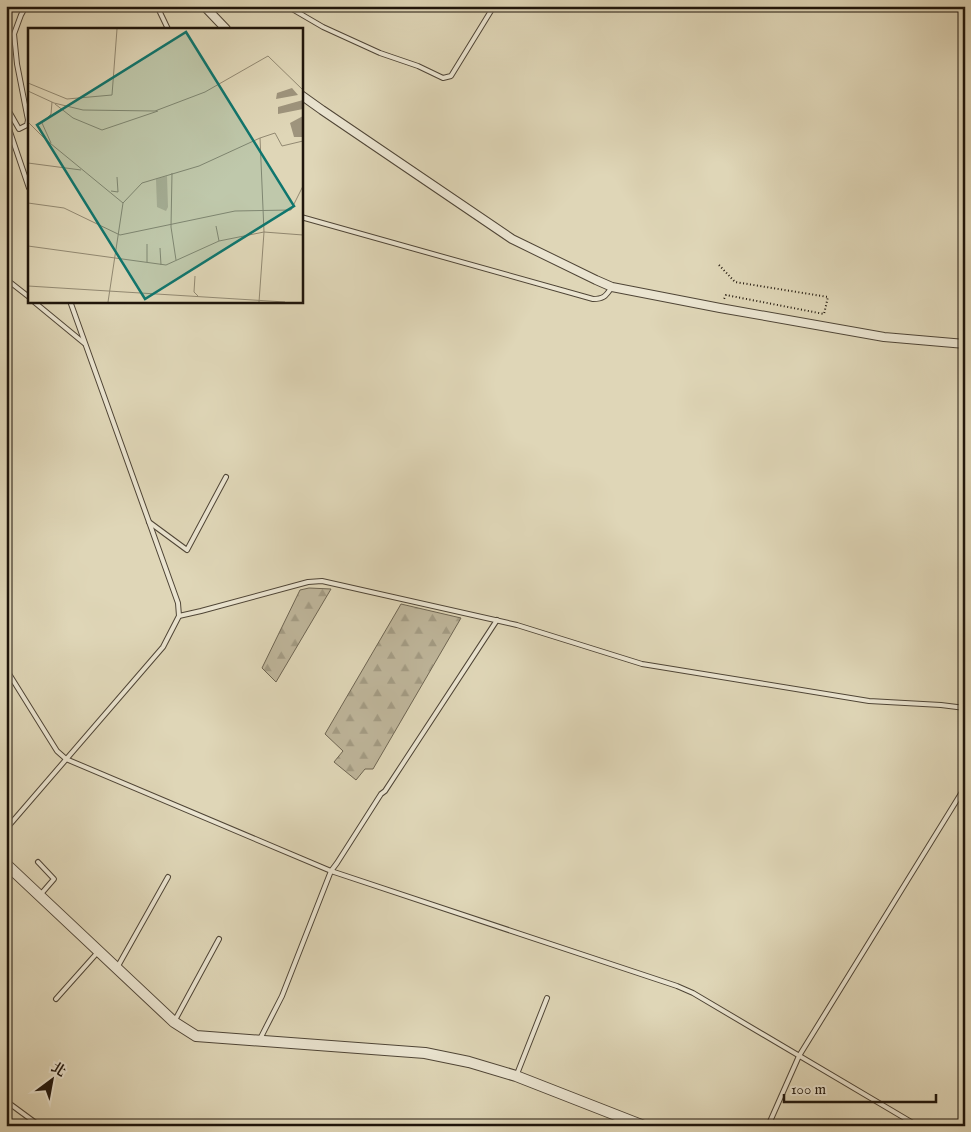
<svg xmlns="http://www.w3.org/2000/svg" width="971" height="1132" viewBox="0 0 971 1132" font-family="'IM FELL English','Noto Serif TC',serif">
	<defs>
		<pattern id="forest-firs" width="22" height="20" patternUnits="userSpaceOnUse" patternTransform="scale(1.25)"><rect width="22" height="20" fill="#beb59a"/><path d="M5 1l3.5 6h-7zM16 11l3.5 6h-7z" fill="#a39b83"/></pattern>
	</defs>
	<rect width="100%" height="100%" fill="#dfd6b7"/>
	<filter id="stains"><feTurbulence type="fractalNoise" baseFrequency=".004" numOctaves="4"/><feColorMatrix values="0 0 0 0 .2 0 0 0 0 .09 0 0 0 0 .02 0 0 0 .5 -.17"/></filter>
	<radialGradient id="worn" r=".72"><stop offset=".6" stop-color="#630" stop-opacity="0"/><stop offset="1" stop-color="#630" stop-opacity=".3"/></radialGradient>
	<g fill="url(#forest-firs)" stroke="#6e6552">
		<path d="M309 588 331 589 276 682 262 668 300 590Z"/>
		<path d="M401 604 461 618 373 769H365L356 780 334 762 343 751 325 734Z"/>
	</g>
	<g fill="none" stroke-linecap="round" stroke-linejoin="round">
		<defs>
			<g id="service">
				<path d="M157 6 168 29"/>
				<path d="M287 6 323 27 380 53 418 66 443 78 451 76 494 6"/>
				<path d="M6 106 19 129 27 125 28 120 17 64 14 34 21 15 26 6"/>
				<path d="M6 120 29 188"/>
				<path d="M301 217 593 299C605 299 606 295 612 287"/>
				<path d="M6 279 29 297"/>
				<path d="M33 301 84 343"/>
				<path d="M149 522 187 550 226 477"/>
				<path d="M179 616 201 611 308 582 322 581 517 625 642 664 869 701 941 705 965 708"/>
				<path d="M6 669 57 751 66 759 331 871 677 986 693 993 918 1126"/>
				<path d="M6 829 163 647 179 616 178 603 70 301"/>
				<path d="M38 862 54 879 41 894"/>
				<path d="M118 966 168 877"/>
				<path d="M56 999 97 953"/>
				<path d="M174 1022 219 939"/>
				<path d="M260 1039 282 996 331 871 337 863 381 794 385 791 497 620"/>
				<path d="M517 1074 547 998"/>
				<path d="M6 1101 40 1126"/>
				<path d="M768 1126 799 1056 965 787"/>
			</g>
			<g id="minor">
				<path d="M204 6 226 29"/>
				<path d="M301 95 322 110 512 239 596 280 612 287 720 308 884 337 965 344"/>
			</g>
			<path id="tertiary" d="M6 864 174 1022 196 1036 425 1053 469 1062 516 1076 644 1126"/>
		</defs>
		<use href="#service" stroke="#4f4536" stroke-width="6"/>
		<use href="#minor" stroke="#4f4536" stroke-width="10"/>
		<use href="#tertiary" stroke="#4f4536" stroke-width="12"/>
		<path stroke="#1f150b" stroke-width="2" stroke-dasharray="1 2.5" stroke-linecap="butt" d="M719 265 735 282 828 297 824 314 726 295 724 299"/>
		<use href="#service" stroke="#eae4d0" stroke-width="4"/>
		<use href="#minor" stroke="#eae4d0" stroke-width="8"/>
		<use href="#tertiary" stroke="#eae4d0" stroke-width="10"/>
	</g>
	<g transform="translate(28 28)">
		<rect width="275" height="275" fill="#dfd6b7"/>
		<path d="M139 148 140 179 138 183 129 179 128 151Z" fill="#beb59a"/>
		<path d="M264 60 270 67 248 71 249 65ZM275 72V81L250 86V79ZM275 88V109H266L262 95Z" fill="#9e947d"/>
		<path fill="none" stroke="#928972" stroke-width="1" d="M0 55 39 71 84 67 89 1M0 63 26 75 55 82 127 83 177 64 240 28 275 62M27 76 45 90 74 102 130 83M0 94 17 111 95 175 80 274M23 115 14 95 23 86 24 74M0 135 53 142M144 145 143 199 148 232M83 163 90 164 89 149M0 175 36 180 92 207 207 183 263 182 275 158M95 175 114 155 171 138 232 110 247 105 254 118 275 113M188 198 191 213M119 216V234M0 218 138 237 191 213 236 204 275 207M132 220 133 237M167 248 166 264 170 268M0 258 257 274M231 274 236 204 232 110"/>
		<path fill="#0f766e" fill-opacity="0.15" stroke="#0f766e" stroke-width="2.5" d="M158 4 266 178 117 271 9 97Z"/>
		<rect width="275" height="275" fill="none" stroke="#1f150b" stroke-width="2.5"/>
	</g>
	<rect width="971" height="1132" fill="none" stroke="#dfd6b7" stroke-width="25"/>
	<rect x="8" y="8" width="956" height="1117" fill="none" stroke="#1f150b" stroke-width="2.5"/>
	<rect x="12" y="12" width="946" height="1107" fill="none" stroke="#1f150b"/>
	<g transform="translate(52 1080) rotate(32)" stroke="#eae4d0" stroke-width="4" paint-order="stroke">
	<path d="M0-4L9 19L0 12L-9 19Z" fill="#1f150b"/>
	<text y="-8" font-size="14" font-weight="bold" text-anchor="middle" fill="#1f150b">北</text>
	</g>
	<path d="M784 1094v8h152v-8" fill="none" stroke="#1f150b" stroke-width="2.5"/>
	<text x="791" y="1094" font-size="15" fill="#1f150b" stroke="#eae4d0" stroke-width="4" paint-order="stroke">100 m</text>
	<rect width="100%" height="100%" filter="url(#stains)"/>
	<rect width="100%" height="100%" fill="url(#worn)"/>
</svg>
